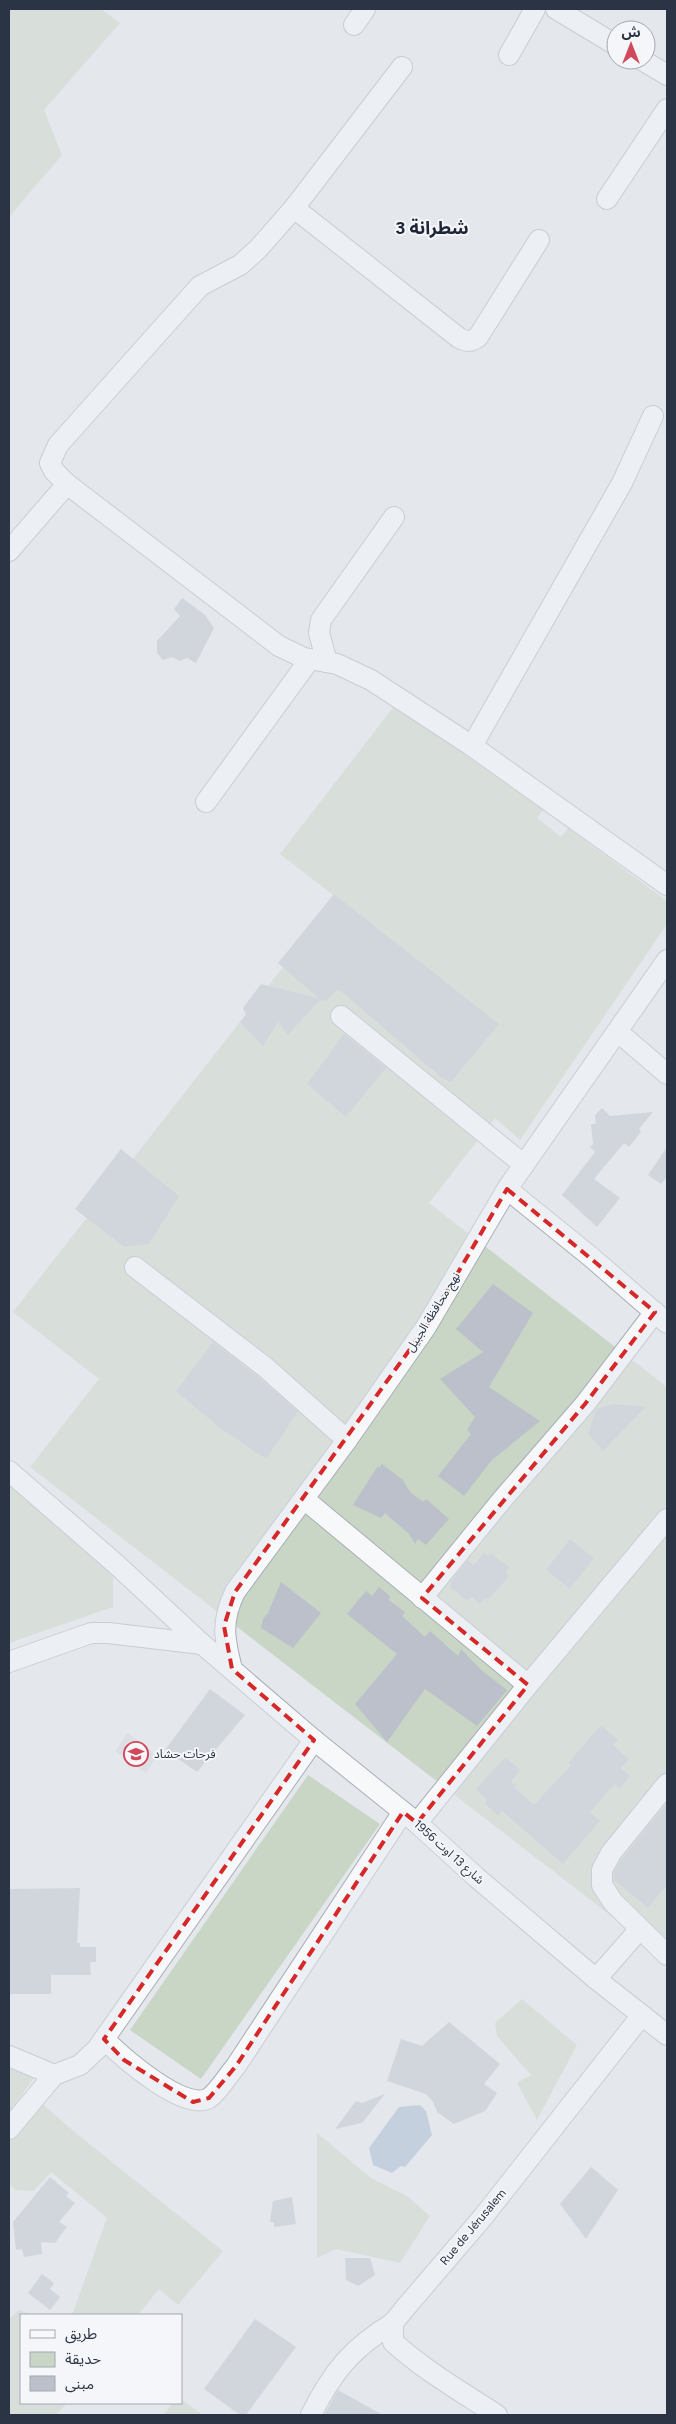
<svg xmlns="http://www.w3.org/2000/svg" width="676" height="2424" viewBox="0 0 676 2424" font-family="Figtree,'Noto Sans Arabic',sans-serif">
	<rect width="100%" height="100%" fill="#e4e7ec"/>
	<path fill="#d2d6de" d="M128 1733 157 1756 146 1773 115 1751Z"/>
	<g fill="#c9d6c5">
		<path d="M9 9H101L120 23 44 110 62 155 9 217Z"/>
		<path d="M395 705 543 810 537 818 561 837 568 828 667 901V924L520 1140 495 1118 429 1203 667 1387V1959L30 1467 99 1379 13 1312 337 898 280 854Z"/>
		<path d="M9 1472 113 1571V1607L9 1643Z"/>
		<path d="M308 1775 380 1824 201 2079 130 2030Z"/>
		<path d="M522 1999 577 2045 537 2120 517 2083 531 2075 497 2036 495 2023Z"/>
		<path d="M9 2062 34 2078 9 2113Z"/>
		<path d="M40 2102 77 2134 223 2251 178 2305 159 2289 138 2315H72L107 2218 51 2172 34 2191 16 2190 9 2184V2137Z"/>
		<path d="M317 2133 371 2178 407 2196 430 2216 400 2263 336 2249 317 2258Z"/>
		<path d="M19 2310 32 2315H21V2403H67L56 2415H9V2319Z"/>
		<path d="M181 2399 203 2415H163L173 2403H181Z"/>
	</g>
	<path fill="#9fb4cc" d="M420 2105 426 2111 432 2135 405 2167 401 2166 392 2173 373 2165 369 2148 399 2107Z"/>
	<g fill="#bbc0ca">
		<path d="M182 598 205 615 214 628 196 663 187 658 180 661 172 657 163 660 157 653V641L180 616 174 609Z"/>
		<path d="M334 894 499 1024 451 1082 442 1078 338 989 326 1001 320 1000 288 1035 278 1022 263 1046 240 1022 246 1015 243 1008 261 984 318 998 278 963Z"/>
		<path d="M344 1034 386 1068 346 1117 307 1084Z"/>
		<path d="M602 1108 610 1116 653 1112 639 1129 641 1132 629 1147 624 1143 594 1179 620 1198 597 1227 562 1195 595 1152 590 1147 593 1144 591 1124H596L595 1115Z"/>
		<path d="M667 1147V1177L661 1184 648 1175Z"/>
		<path d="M121 1149 179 1196 149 1244 124 1247 75 1209Z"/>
		<path d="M493 1284 533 1313 489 1387 540 1421 492 1460 464 1496 438 1476 471 1434 467 1430 475 1417 440 1379 483 1352 456 1329Z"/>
		<path d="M213 1342 257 1376 298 1412 266 1459 220 1428 176 1391Z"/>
		<path d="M613 1404 646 1407 603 1451 588 1434 596 1409Z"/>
		<path d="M382 1464 403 1480 410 1492 423 1502 426 1499 449 1519 426 1545 418 1539 415 1544 409 1534 385 1513 381 1518 353 1505 378 1466 379 1468Z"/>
		<path d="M570 1539 594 1558 570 1589 546 1570Z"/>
		<path d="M484 1553 488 1556 490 1553 510 1568 506 1571 509 1576 488 1600 485 1598 480 1604 471 1597 468 1601 450 1587 452 1580 468 1560 474 1565Z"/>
		<path d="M281 1582 321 1613 293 1648 261 1628 263 1619 268 1613Z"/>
		<path d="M379 1587 390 1596 389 1600 405 1612 402 1616 425 1637 430 1631 458 1656 461 1649 480 1669 507 1690 477 1726 425 1689 387 1742 355 1704 397 1654 347 1614 366 1591 372 1596Z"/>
		<path d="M210 1689 245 1715 197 1772 165 1750Z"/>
		<path d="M601 1725 618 1740 613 1745 629 1759 621 1768 630 1776 620 1788 615 1784 590 1812 600 1821 563 1864 502 1811 498 1816 485 1803 487 1800 476 1789 505 1757 520 1770 511 1782 516 1785 514 1787 534 1805 571 1765 568 1763Z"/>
		<path d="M667 1803V1885L648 1908 614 1880V1873L621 1860Z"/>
		<path d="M80 1888 77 1943H80V1947H96V1962H90L91 1975H51V1994H9V1889Z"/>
		<path d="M449 2022 500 2064 484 2084 497 2093 485 2111 454 2124 437 2112 433 2102 426 2094 387 2081 401 2039 422 2046Z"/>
		<path d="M385 2094 362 2123 335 2129 356 2101 362 2103Z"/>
		<path d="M591 2167 618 2190 586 2239 560 2204Z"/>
		<path d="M50 2177 69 2193 66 2196 75 2203 59 2222 67 2227 55 2243 41 2242 42 2254 24 2257 22 2249 16 2250 13 2222Z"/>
		<path d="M292 2197 296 2224 274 2227V2222H270L273 2201Z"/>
		<path d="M345 2258H370L375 2275 358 2286 346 2280Z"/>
		<path d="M42 2274 54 2283 50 2289 60 2297 50 2310 28 2293Z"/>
		<path d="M255 2319 296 2347 246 2415H240L204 2389Z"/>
		<path d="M338 2390 383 2415H324Z"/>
	</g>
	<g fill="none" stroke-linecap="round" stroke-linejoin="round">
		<defs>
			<g id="minor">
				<path d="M556 9 616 45"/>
				<path d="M354 25 365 9"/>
				<path d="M509 55 535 9"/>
				<path d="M642 60 667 75"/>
				<path d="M402 67 294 208 258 249 240 265 200 286 58 445 50 463 54 471 67 484 279 646 304 658 337 664 371 680 472 746 667 885"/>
				<path d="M607 199 667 109"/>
				<path d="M294 208 459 338C467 342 471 342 478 337L539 240"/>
				<path d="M9 551 67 484"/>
				<path d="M327 662 319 633 321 620 394 517"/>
				<path d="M472 746 622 483 653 416"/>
				<path d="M206 802 310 659"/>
				<path d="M341 1016 524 1165"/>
				<path d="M618 1032 667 1074"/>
				<path d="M507 1189 591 1257 667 1323"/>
				<path d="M135 1267 265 1367 347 1440"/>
				<path d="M9 1471 117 1565 202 1644 314 1740 417 1823 476 1877 596 1979 667 2035"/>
				<path d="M304 1499 528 1685"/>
				<path d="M422 1598 501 1501 585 1404 655 1312"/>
				<path d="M9 1662 91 1633H108L202 1644"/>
				<path d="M232 1669C224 1638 221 1621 235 1592L347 1440 426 1327 507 1189 667 960"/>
				<path d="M667 1784 611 1853 602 1870V1885L613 1902 667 1955"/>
				<path d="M417 1823 528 1685 667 1519"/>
				<path d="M596 1979 639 1930"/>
				<path d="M104 2039C121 2056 185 2113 209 2098 218 2092 229 2074 236 2066L403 1812"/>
				<path d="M9 2056 54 2075 80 2065 97 2049 314 1740"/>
				<path d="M9 2129 54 2075"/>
				<path d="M311 2415C332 2372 352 2348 393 2323"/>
				<path d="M497 2415C462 2392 425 2371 393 2342V2323L406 2307 483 2217 642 2015"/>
			</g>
		</defs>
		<use href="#minor" stroke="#a9aeb7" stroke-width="22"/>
		<use href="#minor" stroke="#f7f8fa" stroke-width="20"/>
	</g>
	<path d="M0 0H676V2424H0ZM507 1189 655 1312 585 1404 422 1598 528 1685 417 1823 403 1812 236 2066 209 2098 193 2102 124 2060 104 2039 314 1740 232 1669 224 1626 235 1592 426 1327Z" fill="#e4e7ec" fill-opacity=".55" fill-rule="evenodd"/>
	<path fill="none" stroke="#d62828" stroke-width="4" stroke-dasharray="10 6" stroke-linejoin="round" d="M507 1189 655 1312 585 1404 422 1598 528 1685 417 1823 403 1812 236 2066 209 2098 193 2102 124 2060 104 2039 314 1740 232 1669 224 1626 235 1592 426 1327Z"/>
	<defs>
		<symbol id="school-ring" viewBox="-11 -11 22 22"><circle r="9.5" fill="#f4f6f9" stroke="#d1495b" stroke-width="1.5"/><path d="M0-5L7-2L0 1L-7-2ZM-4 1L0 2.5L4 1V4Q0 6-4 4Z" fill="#d1495b"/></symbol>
	</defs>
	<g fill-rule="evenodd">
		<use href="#school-ring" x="122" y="1740" width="28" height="28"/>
	</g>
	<g text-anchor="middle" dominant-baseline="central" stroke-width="4" stroke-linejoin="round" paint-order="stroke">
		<g font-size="12" fill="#2b3445" stroke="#f4f6f9">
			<text transform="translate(433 1312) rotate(-58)">نهج محافظة الجبيل</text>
			<text transform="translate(449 1852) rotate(42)">شارع 13 اوت 1956</text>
			<text transform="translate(473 2227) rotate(-50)">Rue de Jérusalem</text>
		</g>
		<g font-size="12" fill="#2b3445" stroke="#f4f6f9" text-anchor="start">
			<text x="154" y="1754">فرحات حشاد</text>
		</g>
		<g font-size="18" font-weight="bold" fill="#1d2536" stroke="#f4f6f9">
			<text x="432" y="228">شطرانة 3</text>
		</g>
	</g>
	<rect width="676" height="2424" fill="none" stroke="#2b3445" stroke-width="20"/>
	<rect x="20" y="2314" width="162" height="90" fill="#f4f6f9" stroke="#a4a8b1"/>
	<rect x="30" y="2330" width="25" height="8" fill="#f7f8fa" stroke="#a4a8b1"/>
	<text x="65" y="2339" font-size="15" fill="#2b3445">طريق</text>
	<rect x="30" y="2352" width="25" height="15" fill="#c9d6c5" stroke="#a4a8b1"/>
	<text x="65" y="2364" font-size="15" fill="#2b3445">حديقة</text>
	<rect x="30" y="2376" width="25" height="15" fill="#bbc0ca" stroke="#a4a8b1"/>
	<text x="65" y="2389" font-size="15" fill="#2b3445">مبنى</text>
	<g transform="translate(631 45)"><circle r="24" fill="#f4f6f9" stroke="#a4a8b1"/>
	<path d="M0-4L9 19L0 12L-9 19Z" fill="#d1495b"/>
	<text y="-8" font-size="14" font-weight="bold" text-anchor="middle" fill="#2b3445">ش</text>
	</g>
</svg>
